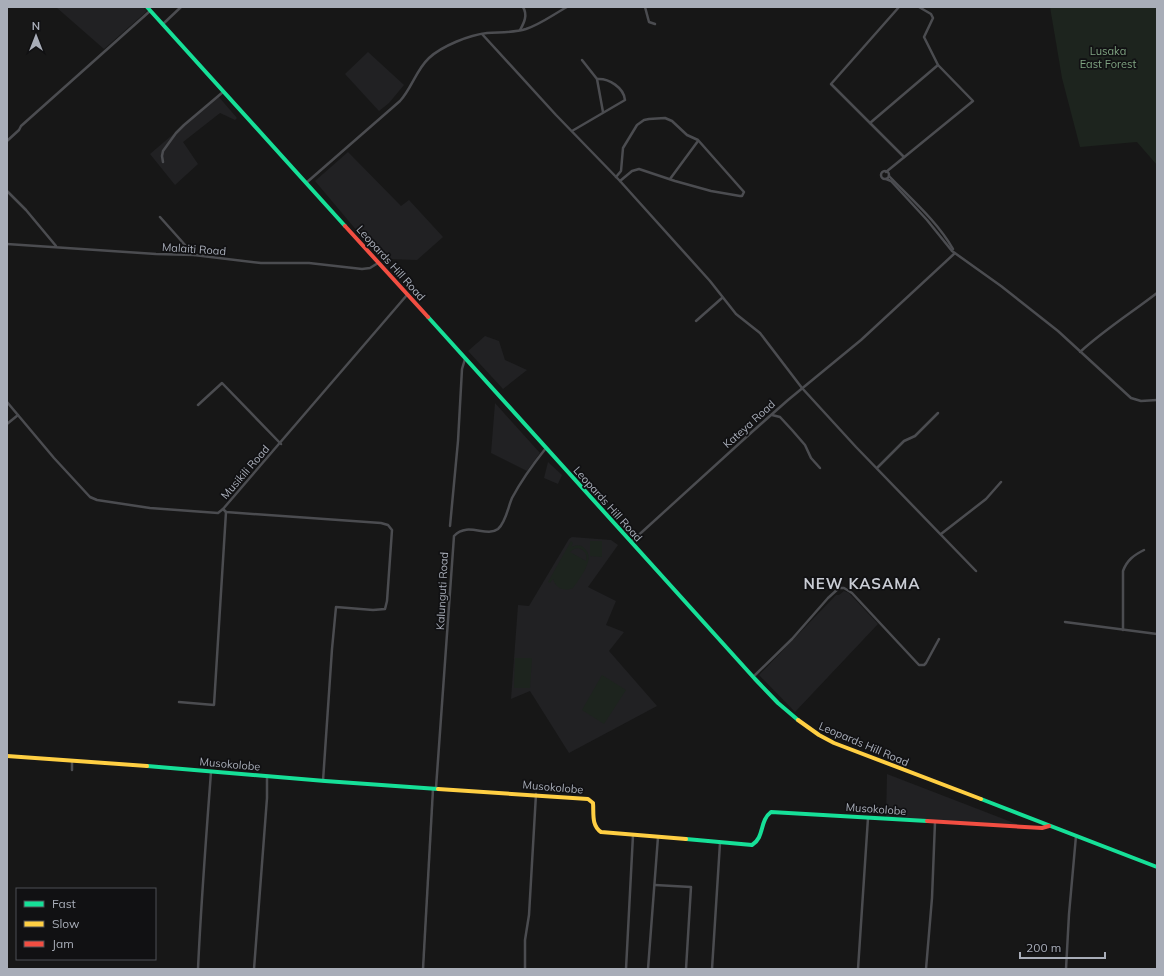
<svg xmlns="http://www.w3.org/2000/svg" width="1164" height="976" viewBox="0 0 1164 976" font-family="Mulish,sans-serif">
	<rect width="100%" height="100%" fill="#171717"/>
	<g fill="#212123">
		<path d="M56 7H143L147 11 104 49Z"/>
		<path d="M368 52 404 85 389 103 379 111 345 74Z"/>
		<path d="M218 96 237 118 235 120 220 113 183 142 198 164 175 185 150 154Z"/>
		<path d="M348 152 401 206 409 200 443 237 417 260 387 259 366 236 363 238 315 181Z"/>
		<path d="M485 336 499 341 505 360 527 370 503 389 468 351Z"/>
		<path d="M495 403 540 453 527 471 491 453Z"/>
		<path d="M548 462 562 475 558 484 544 478Z"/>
		<path d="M572 537 611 540 618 545 588 587 616 601 606 625 624 632 609 651 657 706 569 753 530 691 511 699 518 605 529 606 569 539Z"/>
		<path d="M844 591 849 593 878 624 795 712 759 675 836 595H839Z"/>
		<path d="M887 774 1022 826 886 819Z"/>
	</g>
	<g fill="#1d241e" fill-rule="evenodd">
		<path d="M1050 7H1157V165L1137 142 1080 147 1062 78Z"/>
		<path d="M571 541 573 543 571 547C576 545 581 544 585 549 596 559 579 579 573 588 563 592 556 588 553 579L550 583 548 582ZM578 548C585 550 588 555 586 561L570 552 574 549Z"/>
		<path d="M590 541H602V557L590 556Z"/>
		<path d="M515 658H532L530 688H514Z"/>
		<path d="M602 675 626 690 604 724 582 710Z"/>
	</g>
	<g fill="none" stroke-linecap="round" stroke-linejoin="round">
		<g stroke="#4b4c50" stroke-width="2.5">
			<path d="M645 7 649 22 655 24"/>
			<path d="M899 7 831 84 904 157"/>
			<path d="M163 24 181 7"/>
			<path d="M520 30C524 23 528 15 523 7"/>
			<path d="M482 34 556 115 620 181 710 281 736 314 760 333 802 388 856 447 976 571"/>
			<path d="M582 60 597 79 603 112"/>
			<path d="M870 123 938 65"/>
			<path d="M572 131 625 100C624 88 609 78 597 79"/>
			<path d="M7 141 19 130 21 126 150 11"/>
			<path d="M163 162 162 156 163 151 176 133 184 125 223 92"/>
			<circle cx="885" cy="175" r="4"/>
			<path d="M886 172 973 101 938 65 924 37 933 18 931 14 919 7"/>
			<path d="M889 176C911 199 937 221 953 249"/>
			<path d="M616 177 621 171 623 148 637 125 644 120 649 119 665 118 672 121 687 135 698 140 744 192 742 196H740L711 191 675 181 639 169 632 171 620 181"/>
			<path d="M670 179 698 141"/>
			<path d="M886 179 891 181 927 220 952 251 1001 286 1058 331 1131 398 1141 401 1157 400"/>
			<path d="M306 183 400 101C412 88 416 70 429 58 442 46 469 35 487 33 500 32 513 33 526 29 541 24 554 14 567 7"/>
			<path d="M7 191 26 210 56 246"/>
			<path d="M160 217 194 255"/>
			<path d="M7 244 156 254 194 255 261 263H309L362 269 370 268 378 263"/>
			<path d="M696 321 722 298"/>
			<path d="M1080 352C1104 330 1131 313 1157 293"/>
			<path d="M7 402 54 458 90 497 97 500 150 508 218 513 223 509 407 295"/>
			<path d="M198 405 222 383 281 444"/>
			<path d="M772 415 780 417 792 430 805 445 811 458 820 468"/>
			<path d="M7 424 18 415"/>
			<path d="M877 468 904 441 915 436 938 413"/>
			<path d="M223 509 226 512 381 523 388 525 392 530 387 601 385 609 373 610 336 607 332 649 323 781"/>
			<path d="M450 526 458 441 462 369 465 359"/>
			<path d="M941 534 986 499 1001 482"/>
			<path d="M631 542 753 431 788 400 861 340 955 253"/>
			<path d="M1065 622 1157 634"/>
			<path d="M1123 630V571C1127 560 1134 555 1144 550"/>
			<path d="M753 677 792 639 828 598 839 588H844L852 593 919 665H924L926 663 939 639"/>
			<path d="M179 702 214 705 226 512"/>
			<path d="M72 770V761"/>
			<path d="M436 788 454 536C468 521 486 538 498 529 506 522 508 507 512 498 521 481 534 463 546 448"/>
			<path d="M655 885 691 887 686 969"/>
			<path d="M198 969C201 903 206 838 211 772"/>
			<path d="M254 969 267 798V776"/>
			<path d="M423 969 433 789"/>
			<path d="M525 969V940L529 915 536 794"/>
			<path d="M626 969 633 835"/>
			<path d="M648 969 658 837"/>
			<path d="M712 969 720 843"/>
			<path d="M858 969 868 818"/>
			<path d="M926 969 932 898 935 822"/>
			<path d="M1066 969 1069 914 1076 836"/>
		</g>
		<g stroke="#16e098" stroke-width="4">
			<path d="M147 7 345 226"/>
			<path d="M428 317 755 679 778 703 798 720"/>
			<path d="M147 766 325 781 438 789"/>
			<path d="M981 799 1157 867"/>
			<path d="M686 839 752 845C765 837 759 821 771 812L927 821"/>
		</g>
		<g stroke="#ffcf43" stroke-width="4">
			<path d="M798 720 819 735 834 743 981 799"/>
			<path d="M7 756 147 766"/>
			<path d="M438 789 588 799 593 803C594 813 591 825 601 832L686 839"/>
		</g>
		<g stroke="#f24e42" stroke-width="4">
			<path d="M345 226 428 317"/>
			<path d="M927 821 1042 828 1049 826"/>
		</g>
	</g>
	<g text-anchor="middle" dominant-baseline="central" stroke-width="3.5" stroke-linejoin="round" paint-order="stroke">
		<g font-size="11" fill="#7fa381" stroke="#111113">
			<text x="1108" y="51">Lusaka<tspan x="1108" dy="13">East Forest</tspan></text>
		</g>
		<g font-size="11" fill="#a8adb8" stroke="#111113">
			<text transform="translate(194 249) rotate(4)">Malaiti Road</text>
			<text transform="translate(391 263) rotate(48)">Leopards Hill Road</text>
			<text transform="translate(749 424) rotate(-42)">Kateya Road</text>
			<text transform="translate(245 472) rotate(-49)">Musikili Road</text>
			<text transform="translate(608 504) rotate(48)">Leopards Hill Road</text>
			<text transform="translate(442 591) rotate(-87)">Kalunguti Road</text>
			<text transform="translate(864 744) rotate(23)">Leopards Hill Road</text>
			<text transform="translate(230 764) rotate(5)">Musokolobe</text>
			<text transform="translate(553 787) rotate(5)">Musokolobe</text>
			<text transform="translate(876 809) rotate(4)">Musokolobe</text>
		</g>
		<g font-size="15" font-weight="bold" letter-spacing="1" fill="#c9ccd4" stroke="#111113">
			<text x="862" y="583">NEW KASAMA</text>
		</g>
	</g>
	<rect width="1164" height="976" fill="none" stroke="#a8adb8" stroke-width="16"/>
	<rect x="16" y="888" width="140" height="72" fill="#111113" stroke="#4d4f55"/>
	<rect x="24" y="901" width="20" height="6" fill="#16e098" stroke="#4d4f55"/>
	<text x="52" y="908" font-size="12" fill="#a8adb8">Fast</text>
	<rect x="24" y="921" width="20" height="6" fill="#ffcf43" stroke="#4d4f55"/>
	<text x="52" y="928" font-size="12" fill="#a8adb8">Slow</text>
	<rect x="24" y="941" width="20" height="6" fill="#f24e42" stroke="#4d4f55"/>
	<text x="52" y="948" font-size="12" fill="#a8adb8">Jam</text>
	<g transform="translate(36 36)" stroke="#111113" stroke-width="3" paint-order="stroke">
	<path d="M0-3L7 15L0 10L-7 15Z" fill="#a8adb8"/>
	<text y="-6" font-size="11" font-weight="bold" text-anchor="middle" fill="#a8adb8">N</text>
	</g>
	<path d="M1020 952v6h85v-6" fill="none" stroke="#a8adb8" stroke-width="2"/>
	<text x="1026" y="952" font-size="12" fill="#a8adb8" stroke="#111113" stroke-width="3" paint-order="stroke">200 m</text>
</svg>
